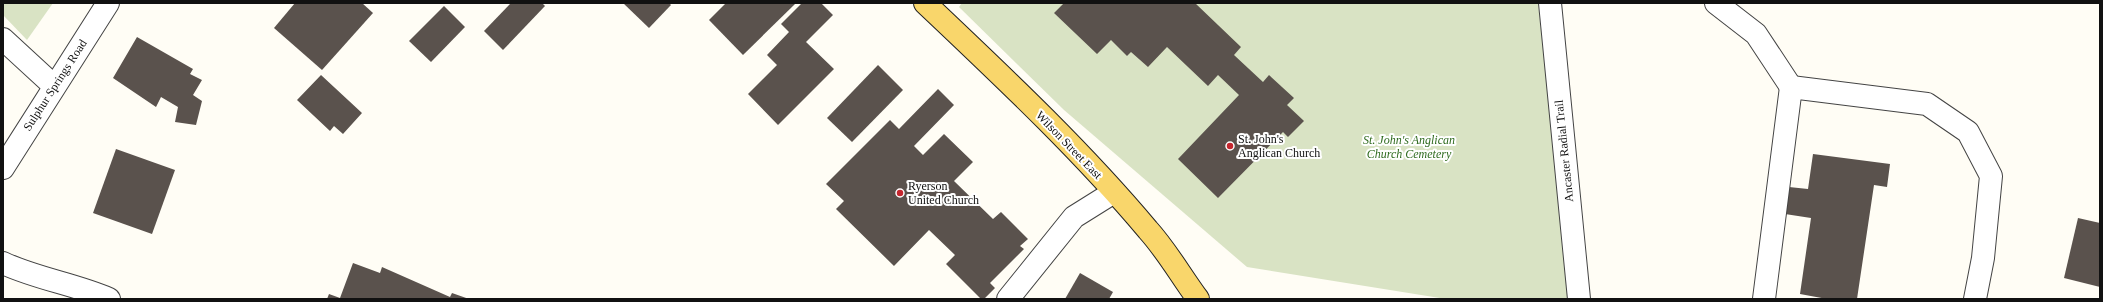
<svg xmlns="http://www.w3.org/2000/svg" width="2103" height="302" viewBox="0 0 2103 302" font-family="Georgia,serif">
	<rect width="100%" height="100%" fill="#fffdf5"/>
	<g fill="#d9e3c4">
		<path d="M3 3H53L27 40 3 15Z"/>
		<path d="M962 3H1538L1571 299H1446L1247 267 1064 110 959 7Z"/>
	</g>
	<g fill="#5a524d">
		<path d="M295 3H362L373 13 322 70 274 28Z"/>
		<path d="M511 3H542L545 6 503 50 484 31Z"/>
		<path d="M623 3H669L671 5 649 28Z"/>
		<path d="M726 3H794L795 4 743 55 709 20Z"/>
		<path d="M802 3H821L833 15 806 42 834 69 778 125 748 94 777 65 767 55 789 32 781 24Z"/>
		<path d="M1064 3H1195L1241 47 1234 55 1263 82 1269 75 1294 98 1287 105 1304 121 1288 137 1283 132 1218 198 1178 159 1239 95 1218 75 1208 86 1167 47 1148 67 1131 52 1127 56 1111 40 1097 54 1054 13Z"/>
		<path d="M444 6 465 27 431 62 409 41Z"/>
		<path d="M137 37 193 69 190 74 202 80 193 95 202 101 196 125 175 122 178 107 161 97 156 107 113 78Z"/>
		<path d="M878 65 903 90 852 142 827 118Z"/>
		<path d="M321 75 362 113 343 134 334 126 330 131 297 100Z"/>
		<path d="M938 89 954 105 914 146 923 155 944 134 973 162 954 181 993 219 1001 212 1028 239 1020 246 1024 249 990 283 995 288 984 299H981L946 264 955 255 929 230 894 266 836 209 844 201 826 184 890 120 899 129Z"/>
		<path d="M116 149 175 170 152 234 93 213Z"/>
		<path d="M1813 154 1890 164 1887 187 1874 185 1857 299H1827L1800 294 1811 218 1785 214 1789 187 1808 189Z"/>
		<path d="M2078 218 2100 223V287L2064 278Z"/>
		<path d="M353 263 380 273 382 267 450 297 452 293 469 299H327L329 294 340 298Z"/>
		<path d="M1080 273 1113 292 1109 299H1065Z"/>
	</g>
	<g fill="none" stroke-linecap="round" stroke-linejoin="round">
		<defs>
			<g id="minor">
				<path d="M1550 3 1579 299"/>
				<path d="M1716 3 1756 34 1791 87"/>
				<path d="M3 39 54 86"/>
				<path d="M3 168 108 3"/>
				<path d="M3 263C37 279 75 284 109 299"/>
				<path d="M1008 299 1074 217 1114 192"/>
				<path d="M1764 299 1791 87 1927 104 1968 132 1991 176 1983 258 1975 299"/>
			</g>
			<path id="major" d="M925 3C1002 76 1080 149 1148 230 1167 251 1181 276 1198 299"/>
		</defs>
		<use href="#minor" stroke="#444" stroke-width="24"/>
		<use href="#major" stroke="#222" stroke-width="24"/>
		<use href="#minor" stroke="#fff" stroke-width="22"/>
		<use href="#major" stroke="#f9d66b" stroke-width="22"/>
	</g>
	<g fill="#c4262e" stroke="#fff" stroke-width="1.5">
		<circle cx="1230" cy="146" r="4"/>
		<circle cx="900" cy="193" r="4"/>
	</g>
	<g text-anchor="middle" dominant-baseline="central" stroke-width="4" stroke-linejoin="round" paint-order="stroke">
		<g font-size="12" fill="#111" stroke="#fff">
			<text transform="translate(55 85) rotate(-57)">Sulphur Springs Road</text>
			<text transform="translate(1069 145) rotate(46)">Wilson Street East</text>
			<text transform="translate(1564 151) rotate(-96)">Ancaster Radial Trail</text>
		</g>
		<g font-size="12" fill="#111" stroke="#fff" text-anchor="start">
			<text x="1238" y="139">St. John's<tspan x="1238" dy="14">Anglican Church</tspan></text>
			<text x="908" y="186">Ryerson<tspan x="908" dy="14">United Church</tspan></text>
		</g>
		<g font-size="12" font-style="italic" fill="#2f6b1f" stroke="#fff">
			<text x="1409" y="140">St. John's Anglican<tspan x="1409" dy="14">Church Cemetery</tspan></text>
		</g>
	</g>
	<rect width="2103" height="302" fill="none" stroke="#111111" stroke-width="8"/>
</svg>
